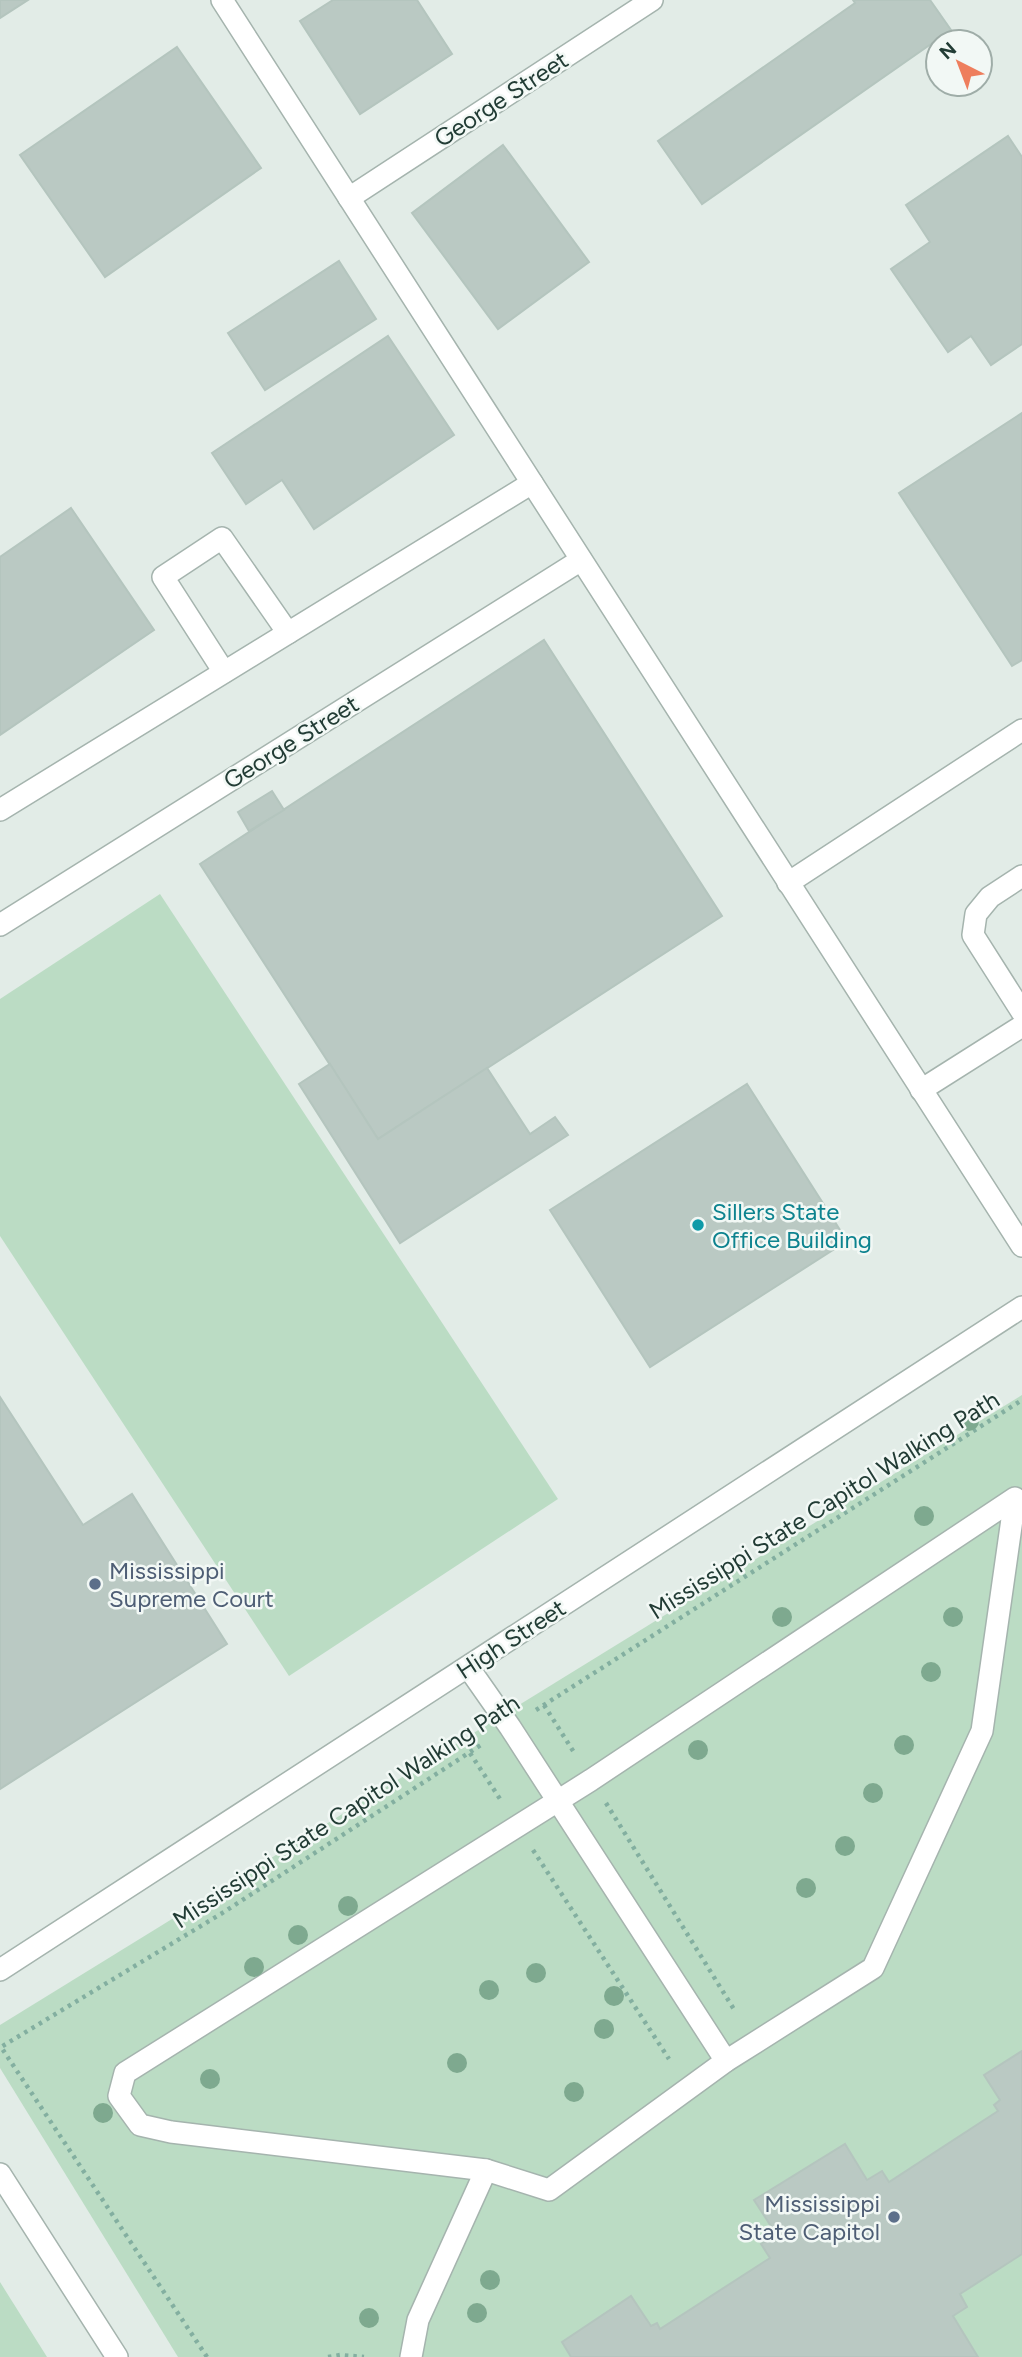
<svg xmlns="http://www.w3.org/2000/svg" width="1022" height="2357" viewBox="0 0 1022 2357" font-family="Figtree,sans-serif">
	<rect width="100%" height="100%" fill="#e2ece7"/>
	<g fill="#bbdcc4">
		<path d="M160 894 558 1499 289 1676 0 1236V999Z"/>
		<path d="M1022 1395V2357H178L0 2068V2025Z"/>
		<path d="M0 2282 47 2357H0Z"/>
	</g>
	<g fill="#bac9c3" stroke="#b4c5be" stroke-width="2">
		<path d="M0 0H28L0 18Z"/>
		<path d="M333 0H417L452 54 360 114 300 21Z"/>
		<path d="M853 0H930L951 30 702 204 658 141 855 3Z"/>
		<path d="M177 47 261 168 105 277 20 155Z"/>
		<path d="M1008 136 1022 157V344L991 365 971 336 948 352 891 269 930 242 906 205Z"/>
		<path d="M503 145 589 262 498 329 412 213Z"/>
		<path d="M339 261 376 319 265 390 228 333Z"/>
		<path d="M388 336 454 435 314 529 282 480 246 504 212 453Z"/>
		<path d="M1022 413V660L1012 666 899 493Z"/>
		<path d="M71 508 154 630 0 735V557Z"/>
		<path d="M544 640 722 916 378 1139 200 864Z"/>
		<path d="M272 791 284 810 249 831 238 812Z"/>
		<path d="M330 1064 378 1139 487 1068 530 1134 555 1117 568 1135 400 1243 299 1084Z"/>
		<path d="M747 1084 847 1241 650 1367 550 1210Z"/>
		<path d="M0 1397 83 1525 132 1494 227 1644 0 1789Z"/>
		<path d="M1022 2051V2254L960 2294 967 2307 953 2316 978 2357H571L562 2342 631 2296 651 2326 657 2323 660 2329 770 2258 761 2244 776 2234 754 2200 845 2144 867 2180 882 2171 889 2182 998 2111 994 2105 1000 2100 984 2075Z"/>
	</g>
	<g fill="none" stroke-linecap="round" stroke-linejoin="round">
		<defs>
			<g id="service">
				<path d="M224 672 163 577 222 538 288 633"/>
				<path d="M1022 876 990 897 976 914 973 935 1022 1012"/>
				<path d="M788 883 1022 730"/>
				<path d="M921 1090 1022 1026"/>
				<path d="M1015 1498 982 1731 873 1968 726 2061 549 2190 486 2170 171 2132 140 2125 119 2096 125 2073 591 1780Z"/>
				<path d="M468 1667 510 1727 726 2061"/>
				<path d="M411 2357 418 2320 486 2170"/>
			</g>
			<g id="minor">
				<path d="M222 0 1022 1246"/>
				<path d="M349 198 652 0"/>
				<path d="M0 810 532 483"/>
				<path d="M0 925 581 560"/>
			</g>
			<g id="tertiary">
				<path d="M0 1970 1022 1307"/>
				<path d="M0 2174 117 2357"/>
			</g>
		</defs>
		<use href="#service" stroke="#a5b4ae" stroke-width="24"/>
		<use href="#minor" stroke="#a5b4ae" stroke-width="24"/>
		<use href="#tertiary" stroke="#a5b4ae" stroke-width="24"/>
		<g stroke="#83afa0" stroke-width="4.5" stroke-dasharray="3.5 5" stroke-linecap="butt">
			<path d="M544 1705 575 1754"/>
			<path d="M536 1710 1022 1400"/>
			<path d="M470 1753 502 1802"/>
			<path d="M606 1803 735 2011"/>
			<path d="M533 1850 669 2059"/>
			<path d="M207 2357 1 2047 224 1912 484 1743"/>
			<path d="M328 2357 340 2355 364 2357"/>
		</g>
		<use href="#service" stroke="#fff" stroke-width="21"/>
		<use href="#minor" stroke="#fff" stroke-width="21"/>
		<use href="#tertiary" stroke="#fff" stroke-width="21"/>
	</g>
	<g fill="#7ea98f">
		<circle cx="969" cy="1421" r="10"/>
		<circle cx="924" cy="1516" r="10"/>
		<circle cx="782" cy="1617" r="10"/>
		<circle cx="953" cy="1617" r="10"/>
		<circle cx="931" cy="1672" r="10"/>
		<circle cx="904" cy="1745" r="10"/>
		<circle cx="698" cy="1750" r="10"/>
		<circle cx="873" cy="1793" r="10"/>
		<circle cx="845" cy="1846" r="10"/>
		<circle cx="806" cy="1888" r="10"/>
		<circle cx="348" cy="1906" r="10"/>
		<circle cx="298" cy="1935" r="10"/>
		<circle cx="254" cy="1967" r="10"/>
		<circle cx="536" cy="1973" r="10"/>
		<circle cx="489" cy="1990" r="10"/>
		<circle cx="614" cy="1996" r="10"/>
		<circle cx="604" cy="2029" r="10"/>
		<circle cx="457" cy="2063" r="10"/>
		<circle cx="210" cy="2079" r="10"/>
		<circle cx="574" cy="2092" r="10"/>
		<circle cx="103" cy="2113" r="10"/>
		<circle cx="490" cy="2280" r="10"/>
		<circle cx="477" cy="2313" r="10"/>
		<circle cx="369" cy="2318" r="10"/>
	</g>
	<circle fill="#0f9aa8" stroke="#f2f8f5" stroke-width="2.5" cx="698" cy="1225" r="7"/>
	<g fill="#5c6f8a" stroke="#f2f8f5" stroke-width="2.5">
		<circle cx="95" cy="1584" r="7"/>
		<circle cx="894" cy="2217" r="7"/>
	</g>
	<g text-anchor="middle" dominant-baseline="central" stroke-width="5" stroke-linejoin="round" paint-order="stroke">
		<g font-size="24" fill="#223c35" stroke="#f2f8f5">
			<text transform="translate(501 99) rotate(-33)">George Street</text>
			<text transform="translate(291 742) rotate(-32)">George Street</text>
			<text transform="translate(824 1505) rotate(-32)">Mississippi State Capitol Walking Path</text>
			<text transform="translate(511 1639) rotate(-33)">High Street</text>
			<text transform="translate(346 1811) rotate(-33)">Mississippi State Capitol Walking Path</text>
		</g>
		<g font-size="24" fill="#0d838f" stroke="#f2f8f5" text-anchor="start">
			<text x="712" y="1211">Sillers State<tspan x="712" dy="28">Office Building</tspan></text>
		</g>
		<g font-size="24" fill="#4e5e75" stroke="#f2f8f5" text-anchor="start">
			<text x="109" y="1570">Mississippi<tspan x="109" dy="28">Supreme Court</tspan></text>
			<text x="880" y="2203" text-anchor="end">Mississippi<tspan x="880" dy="28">State Capitol</tspan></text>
		</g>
	</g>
	<g transform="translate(959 63) rotate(318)"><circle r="33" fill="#f2f8f5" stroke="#9fada8" stroke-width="2"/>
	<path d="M0-5L12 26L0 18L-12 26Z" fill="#ee7e5d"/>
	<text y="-10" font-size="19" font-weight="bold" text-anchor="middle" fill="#223c35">N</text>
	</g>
</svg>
